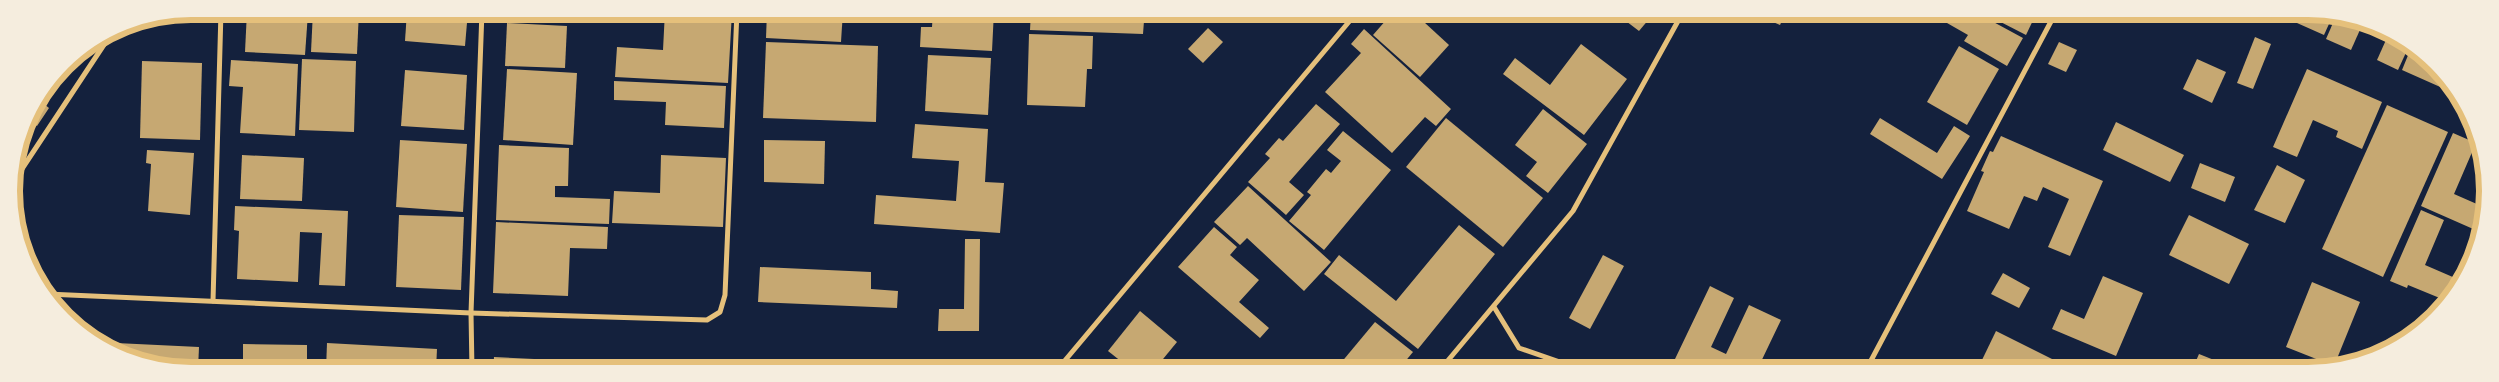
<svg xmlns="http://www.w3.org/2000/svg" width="2499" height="382" viewBox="0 0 2499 382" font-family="Ubuntu,sans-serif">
	<rect width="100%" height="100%" fill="#14213d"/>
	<g fill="#c6a872">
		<path d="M247 11 308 13 305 55 245 52Z"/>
		<path d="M313 11H359L357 54 311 52Z"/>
		<path d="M407 11H468L465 46 405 41Z"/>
		<path d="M665 11 732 12 728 83 615 77 617 47 663 50Z"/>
		<path d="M767 11H843L841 42 766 38Z"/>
		<path d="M933 11H994L992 51 920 47 921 27H932Z"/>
		<path d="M1031 11H1092V19L1144 21 1143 34 1030 30Z"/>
		<path d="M1394 11H1412L1449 45 1420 77 1373 35Z"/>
		<path d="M1449 11H1471L1462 22Z"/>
		<path d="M1614 12H1655L1639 31Z"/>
		<path d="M1750 12H1786L1780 25Z"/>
		<path d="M1944 12H1975L2023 38 2007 66 1964 41 1968 35 1940 19Z"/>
		<path d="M1989 12H2037L2026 35 1987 15Z"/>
		<path d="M2258 12H2296L2293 19 2278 12 2275 19Z"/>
		<path d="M2302 12H2320L2333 15 2324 35 2297 23Z"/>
		<path d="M2336 16 2363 23 2351 50 2326 39Z"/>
		<path d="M507 23 567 26 565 68 505 66Z"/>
		<path d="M1208 28 1223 42 1203 63 1188 49Z"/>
		<path d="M1364 29 1451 109 1436 126 1425 117 1392 153 1325 92 1361 53 1351 44Z"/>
		<path d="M2390 31 2409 46 2398 70 2377 60Z"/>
		<path d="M1029 34 1093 36 1092 69H1087L1085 107 1027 105Z"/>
		<path d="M2255 37 2271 44 2253 89 2237 83Z"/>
		<path d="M766 42 878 46 876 122 763 118Z"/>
		<path d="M2059 42 2077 50 2066 72 2048 64Z"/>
		<path d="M1581 44 1627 79 1584 135 1503 74 1515 58 1550 85Z"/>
		<path d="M1959 46 1999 69 1967 125 1927 102Z"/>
		<path d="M2411 48 2443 73 2456 94 2402 70Z"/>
		<path d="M78 54 71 67 65 63 76 56Z"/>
		<path d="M928 55 991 58 988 115 925 111Z"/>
		<path d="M302 59 356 61 354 132 299 130Z"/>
		<path d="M2197 59 2226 72 2212 103 2183 89Z"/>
		<path d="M231 60 298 64 295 136 240 133 243 87 229 86Z"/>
		<path d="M142 61 202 63 200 140 140 138Z"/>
		<path d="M507 69 577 73 573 145 503 140Z"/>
		<path d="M2307 69 2382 102 2362 149 2336 137 2338 131 2313 120 2297 157 2273 147Z"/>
		<path d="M405 70 467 75 464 130 401 126Z"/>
		<path d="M60 71 64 73 44 104 49 108 37 126 27 119Z"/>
		<path d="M614 81 726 86 724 128 665 125 666 102 614 100Z"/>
		<path d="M1316 104 1340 124 1289 182 1304 195 1286 215 1248 182 1270 158 1265 154 1279 138 1283 141Z"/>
		<path d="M2387 105 2448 132 2383 277 2322 249Z"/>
		<path d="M1543 109 1587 144 1548 193 1526 176 1537 162 1515 145Z"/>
		<path d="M1446 118 1543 198 1503 247 1406 167Z"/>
		<path d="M1880 118 1937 153 1954 126 1970 136 1942 179 1870 134Z"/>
		<path d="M26 120 34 125 20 146 25 122Z"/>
		<path d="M2116 122 2184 155 2170 182 2103 150Z"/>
		<path d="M915 124 988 129 985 182 1004 183 1000 233 874 224 876 195 956 201 959 161 912 158Z"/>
		<path d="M1343 131 1391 170 1324 250 1289 221 1311 195 1307 192 1326 169 1331 173 1341 161 1327 150Z"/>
		<path d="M2453 133 2476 143 2454 194 2486 208 2480 232 2421 206Z"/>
		<path d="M2001 136 2103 181 2070 256 2048 247 2069 199 2043 187 2037 201 2024 196 2009 229 1967 211 1984 172 1981 171 1990 151 1993 152Z"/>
		<path d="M400 140 467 144 463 212 396 207Z"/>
		<path d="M764 140 825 141 824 184 764 182Z"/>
		<path d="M499 145 569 148 568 186H555V197L610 199 609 224 496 220Z"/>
		<path d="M147 150 194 153 190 215 148 211 151 164 146 163Z"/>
		<path d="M242 155 304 158 302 201 240 199Z"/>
		<path d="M661 155 726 158 723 227 612 223 614 191 660 193Z"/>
		<path d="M2200 163 2235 177 2225 202 2191 188Z"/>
		<path d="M2277 165 2305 180 2285 223 2254 210Z"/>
		<path d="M1248 186 1331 262 1304 291 1247 238 1240 245 1214 222Z"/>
		<path d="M235 206 348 211 345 286 319 285 322 233 300 232 298 282 237 279 239 231 234 230Z"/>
		<path d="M2421 210 2444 220 2425 265 2462 281 2447 301 2408 285 2407 288 2390 281Z"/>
		<path d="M399 215 464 217 461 290 396 287Z"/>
		<path d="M2189 215 2249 244 2229 284 2169 255Z"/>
		<path d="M496 222 608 227 607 249 570 248 568 296 493 293Z"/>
		<path d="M1459 225 1495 254 1418 349 1324 274 1339 255 1396 301Z"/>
		<path d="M1214 227 1237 247 1230 255 1259 280 1239 302 1269 328 1260 338 1178 267Z"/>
		<path d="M965 239H980L979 331H938L939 309H964Z"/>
		<path d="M1603 255 1624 266 1590 329 1569 318Z"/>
		<path d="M760 267 871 272V289L898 291 897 308 758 302Z"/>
		<path d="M2003 273 2030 288 2019 308 1991 294Z"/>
		<path d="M2103 276 2143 293 2116 356 2052 329 2061 309 2084 319Z"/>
		<path d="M2312 282 2360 302 2334 366 2286 347Z"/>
		<path d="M1710 286 1734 298 1711 347 1726 354 1749 305 1781 320 1757 370H1695L1675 359Z"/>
		<path d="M1140 311 1177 342 1154 370H1132L1108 351Z"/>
		<path d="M1375 322 1413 352 1398 370H1335Z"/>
		<path d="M2414 325 2421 328 2409 337Z"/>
		<path d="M1996 331 2054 360 2049 370H2003L1982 360Z"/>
		<path d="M116 343 199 347 198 370H179L116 353Z"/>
		<path d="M327 343 437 349 436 370H326Z"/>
		<path d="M243 344 307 345V370H243Z"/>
		<path d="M2199 354 2239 370H2192Z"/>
		<path d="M494 357 555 360V370H493Z"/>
		<path d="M605 361 669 363V370H605Z"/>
	</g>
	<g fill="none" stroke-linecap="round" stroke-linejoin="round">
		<g stroke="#e5c07b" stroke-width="5">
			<path d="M12 184 113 31"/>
			<path d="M47 294 471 313 707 320 720 312 725 295 737 11"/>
			<path d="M213 301 221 11"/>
			<path d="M1494 307 1519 348 1583 370"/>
			<path d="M472 370 471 313 482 11"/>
			<path d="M1057 370 1358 11"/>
			<path d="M1440 370 1573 211 1683 12"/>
			<path d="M1866 370 2056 12"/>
		</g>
	</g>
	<path d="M0 0H2499V382H0ZM191 20H2308A171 171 0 0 1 2479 191V191A171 171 0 0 1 2308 362H191A171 171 0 0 1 20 191V191A171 171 0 0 1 191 20Z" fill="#f5edde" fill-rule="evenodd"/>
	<path fill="none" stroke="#e5c07b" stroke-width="6" d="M191 20H2308A171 171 0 0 1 2479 191V191A171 171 0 0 1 2308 362H191A171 171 0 0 1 20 191V191A171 171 0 0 1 191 20Z"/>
</svg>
